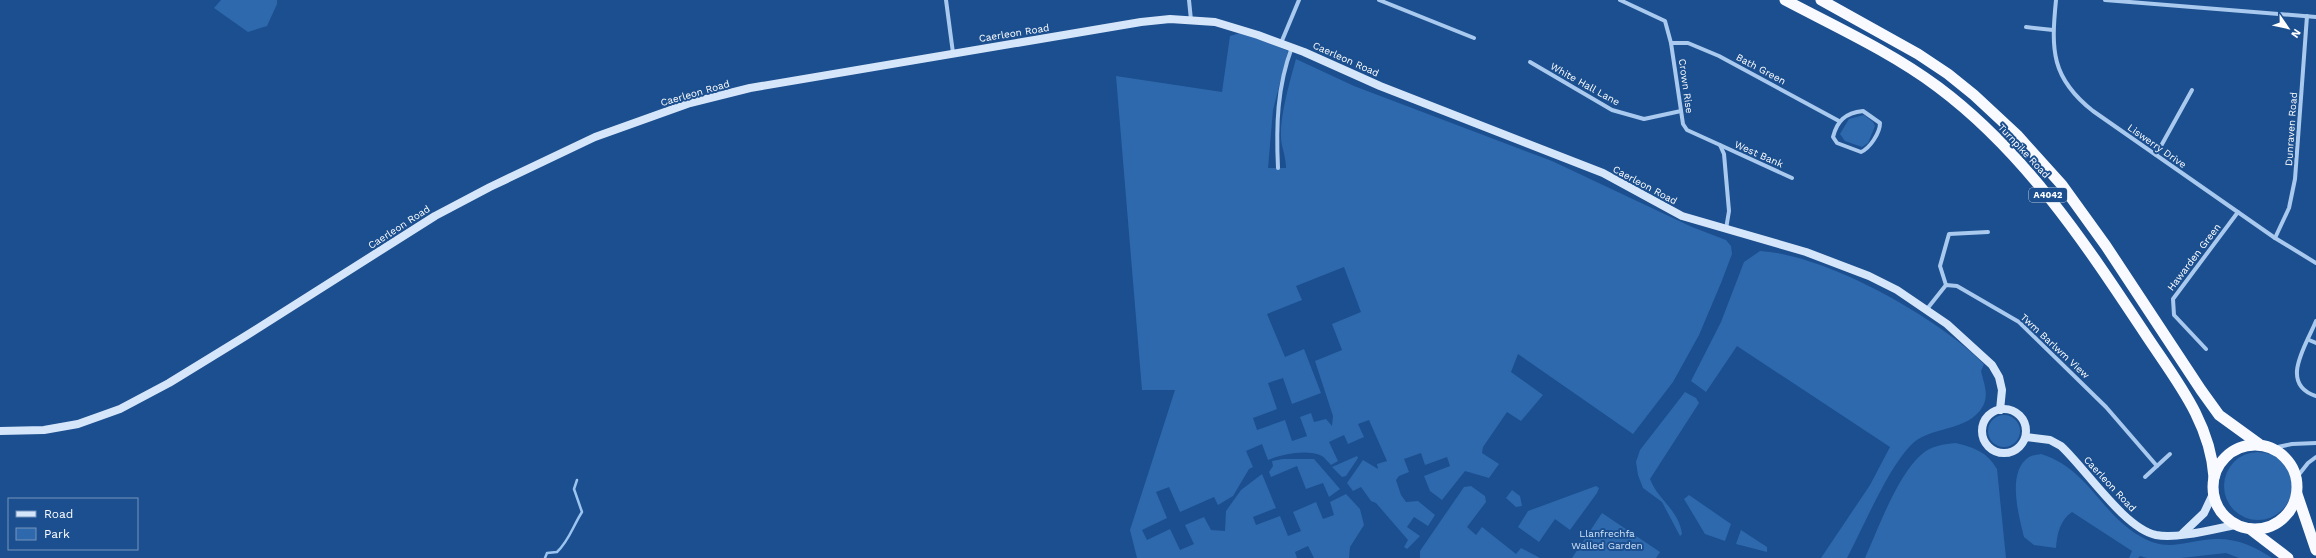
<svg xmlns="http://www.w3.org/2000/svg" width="2316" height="558" viewBox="0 0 2316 558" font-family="'Work Sans',sans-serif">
	<rect width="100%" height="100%" fill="#1b4f8f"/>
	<g fill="#2e69ad" fill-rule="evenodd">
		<path d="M221 0H277V4L267 26 248 32 214 8Z"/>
		<path d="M1240 33 1257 38 1288 51 1273 110 1268 168H1286C1286 156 1281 146 1281 138 1280 115 1290 81 1296 59L1354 86 1552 161 1692 227 1726 240 1731 246 1732 254 1721 283 1699 335 1673 382 1633 434 1518 354 1511 372 1543 395 1521 421 1507 412 1483 447 1482 453 1499 464 1489 478 1465 471 1442 500 1430 491 1424 476 1450 466 1447 457 1425 465 1421 453 1404 459 1409 472 1399 476 1396 480 1401 495 1406 502 1418 501 1435 515 1428 526 1414 517 1407 527 1420 536 1407 549 1404 547 1408 540 1376 503 1371 501 1361 487 1353 491 1347 483 1363 460 1378 469 1377 464 1387 461 1369 420 1358 424 1364 437 1348 444 1344 435 1329 442 1338 461 1331 465C1328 462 1325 458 1322 456 1307 449 1283 454 1268 460L1262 444 1246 451 1253 467 1249 469 1233 496 1218 505 1214 497 1180 512 1169 487 1156 492 1167 518 1142 530 1147 540 1170 529 1180 550 1194 544 1185 525 1204 517 1211 530 1225 531 1226 511 1241 490 1262 474 1276 508 1253 517 1256 525 1280 516 1288 536 1301 531 1293 512 1316 502 1323 519 1334 515 1330 502 1346 494 1360 509 1364 525 1350 547 1349 558H1314L1308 546 1295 552 1297 558H1137L1130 530 1175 390H1142L1116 76 1222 92 1230 36ZM1344 267 1361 312 1332 324 1342 350 1315 361 1333 416 1332 426 1326 419 1314 422 1311 413 1300 417 1307 436 1292 441 1285 420 1257 430 1253 418 1277 409 1268 383 1283 378 1292 404 1321 393 1304 349 1285 357 1267 314 1302 300 1296 286Z"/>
		<path d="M1864 115 1873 122 1875 126 1868 143 1862 147 1845 141 1840 134 1849 119Z"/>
		<path d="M1760 251C1827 255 1937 317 1984 364L1981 371C1984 384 1989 394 1983 406 1968 433 1929 425 1910 446 1886 472 1864 526 1847 558H1821L1870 485 1890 447 1737 346 1706 392 1691 381 1721 322 1744 262Z"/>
		<path d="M1685 392 1696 398 1699 403 1650 479C1658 500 1679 510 1682 534L1680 536 1662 502 1643 488 1638 475 1636 462 1640 450Z"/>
		<circle cx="2004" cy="431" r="16"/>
		<path d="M1956 443C1975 448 1987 452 1997 469L2006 558H1865C1878 529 1898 474 1922 454 1931 446 1944 444 1956 443Z"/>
		<circle cx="2258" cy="486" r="34"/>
		<path d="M2041 454C2087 468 2100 512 2138 535 2168 554 2185 540 2215 539 2236 538 2254 546 2272 558H2239L2226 553 2181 558H2147L2140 556 2138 558H2129L2132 551 2072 512C2060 520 2057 534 2056 548L2034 545 2024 537C2019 516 2006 472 2029 457 2032 455 2037 455 2041 454Z"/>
		<path d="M1357 456 1358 458 1346 476 1342 477 1332 467Z"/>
		<path d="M1283 459H1314L1340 489 1329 497 1323 483 1306 489 1297 466 1271 477 1269 472 1273 466 1272 461Z"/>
		<path d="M1471 486 1485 496 1486 502 1467 527 1476 535 1482 527 1516 554 1521 548 1540 558H1420V551L1464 487Z"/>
		<path d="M1596 486 1599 488 1597 493 1570 530 1555 519 1539 542 1518 527 1528 511Z"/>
		<path d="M1512 490 1520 496 1522 506 1516 507 1506 498Z"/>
		<path d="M1689 495 1731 524 1725 541 1705 534 1684 499Z"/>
		<path d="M1602 513 1660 552 1656 558H1572Z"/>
		<path d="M1741 530 1767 547V552L1736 544Z"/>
	</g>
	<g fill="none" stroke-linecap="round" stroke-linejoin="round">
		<path stroke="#9cc4f0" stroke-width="2.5" d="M545 558 547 553 557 552C569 541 573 526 582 512L574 489 577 480"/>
		<g stroke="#a9c9ee" stroke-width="4">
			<path d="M946 0 953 53"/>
			<path d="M1189 0 1191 20"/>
			<path d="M1379 0 1474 38"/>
			<path d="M1620 0 1665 21 1671 43 1683 124 1687 130 1720 145 1724 154 1729 211 1726 229"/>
			<path d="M2056 0C2051 50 2051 78 2093 111L2275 238 2316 263"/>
			<path d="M2105 0 2316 17"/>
			<path d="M2026 27 2053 30"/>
			<path d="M1281 43 1299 0"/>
			<path d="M1671 43H1688L1719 56 1839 121"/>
			<path d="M1530 62 1612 110 1644 119 1681 111"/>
			<path d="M1863 111 1880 123C1880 133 1870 148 1861 152L1837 143 1833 137C1837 121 1845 113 1863 111Z"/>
			<path d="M1720 145 1792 178"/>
			<path d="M2156 155 2192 90"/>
			<path d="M1278 168C1276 126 1277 87 1292 47"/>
			<path d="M2275 238 2289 208 2295 179 2307 16"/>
			<path d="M1946 285 1940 266 1949 234 1988 232"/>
			<path d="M1927 309 1946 285 1957 286 2019 322 2106 407 2157 466"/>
			<path d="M2316 321C2307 344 2278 384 2316 396"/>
			<path d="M2309 340 2316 343"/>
			<path d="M2206 349 2174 315 2173 299 2238 212"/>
			<path d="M2273 448 2292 444 2316 443"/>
			<path d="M2145 477 2170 454"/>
			<path d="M2297 477 2308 463 2316 457"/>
		</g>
		<g stroke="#d6e6fa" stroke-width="8">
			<circle cx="2004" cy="431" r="22"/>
			<path d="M0 431 44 430 78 424 120 409 169 383 244 337 435 216 490 187 595 137 690 103 750 88 1141 22 1170 19 1215 22 1258 35 1304 52 1380 86 1603 173 1682 216 1806 252 1869 276 1897 290 1947 324 1992 365 1999 377 2002 390 2000 410"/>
			<path d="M2026 437 2050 440 2061 446C2086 469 2124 528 2156 535 2178 539 2214 529 2235 525"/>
			<path d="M2183 533 2204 513 2213 494"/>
		</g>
		<g stroke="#f8faff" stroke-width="11">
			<path d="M1785 0C1836 27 1891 52 1938 87 2025 152 2085 243 2144 332 2174 378 2210 420 2214 477"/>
			<path d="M1821 0 1918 54 1948 74 1974 95 2017 135 2062 185 2106 246 2201 390 2219 415 2259 444"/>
			<circle cx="2255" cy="487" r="42"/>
			<path d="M2297 494 2316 550"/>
			<path d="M2250 529 2288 558"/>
		</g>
	</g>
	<g text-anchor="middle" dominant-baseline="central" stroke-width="4" stroke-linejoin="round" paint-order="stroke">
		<rect fill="#1b4f8f" stroke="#bbcadd" stroke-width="1" x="2029" y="188" width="38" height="14" rx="3"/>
		<g font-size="9" font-weight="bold" fill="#fff">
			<text x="2048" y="195">A4042</text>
		</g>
		<g font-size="10" fill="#fff" stroke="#1b4f8f">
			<text transform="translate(1014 33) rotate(-9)">Caerleon Road</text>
			<text transform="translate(1346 59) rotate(24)">Caerleon Road</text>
			<text transform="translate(1761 69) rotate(28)">Bath Green</text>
			<text transform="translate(1585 84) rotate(29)">White Hall Lane</text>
			<text transform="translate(1686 86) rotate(82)">Crown Rise</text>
			<text transform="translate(695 93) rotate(-16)">Caerleon Road</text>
			<text transform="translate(2291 129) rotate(-86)">Dunraven Road</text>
			<text transform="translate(2157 146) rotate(35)">Liswerry Drive</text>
			<text transform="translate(2024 151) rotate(47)">Turnpike Road</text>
			<text transform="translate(1759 154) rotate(24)">West Bank</text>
			<text transform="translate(1645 185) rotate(28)">Caerleon Road</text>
			<text transform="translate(399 227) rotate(-33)">Caerleon Road</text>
			<text transform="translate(2194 257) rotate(-53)">Hawarden Green</text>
			<text transform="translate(2055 346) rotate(43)">Twm Barlwm View</text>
			<text transform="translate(2110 484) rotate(47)">Caerleon Road</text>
		</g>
		<g font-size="10" fill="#cfe3fa" stroke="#1b4f8f">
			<text x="1607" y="533">Llanfrechfa<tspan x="1607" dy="12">Walled Garden</tspan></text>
		</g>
	</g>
	<rect x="8" y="498" width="130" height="52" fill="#1b4f8f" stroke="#7695bc"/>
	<rect x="16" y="511" width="20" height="6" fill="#d6e6fa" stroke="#7695bc"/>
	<text x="44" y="518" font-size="12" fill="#ffffff">Road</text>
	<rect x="16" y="528" width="20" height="12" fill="#2e69ad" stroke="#7695bc"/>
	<text x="44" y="538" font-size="12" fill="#ffffff">Park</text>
	<g transform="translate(2288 28) rotate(124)" stroke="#1b4f8f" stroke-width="3" paint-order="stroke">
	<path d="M0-3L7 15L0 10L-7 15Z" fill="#ffffff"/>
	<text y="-6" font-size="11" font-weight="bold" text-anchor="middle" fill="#ffffff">N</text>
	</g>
</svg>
